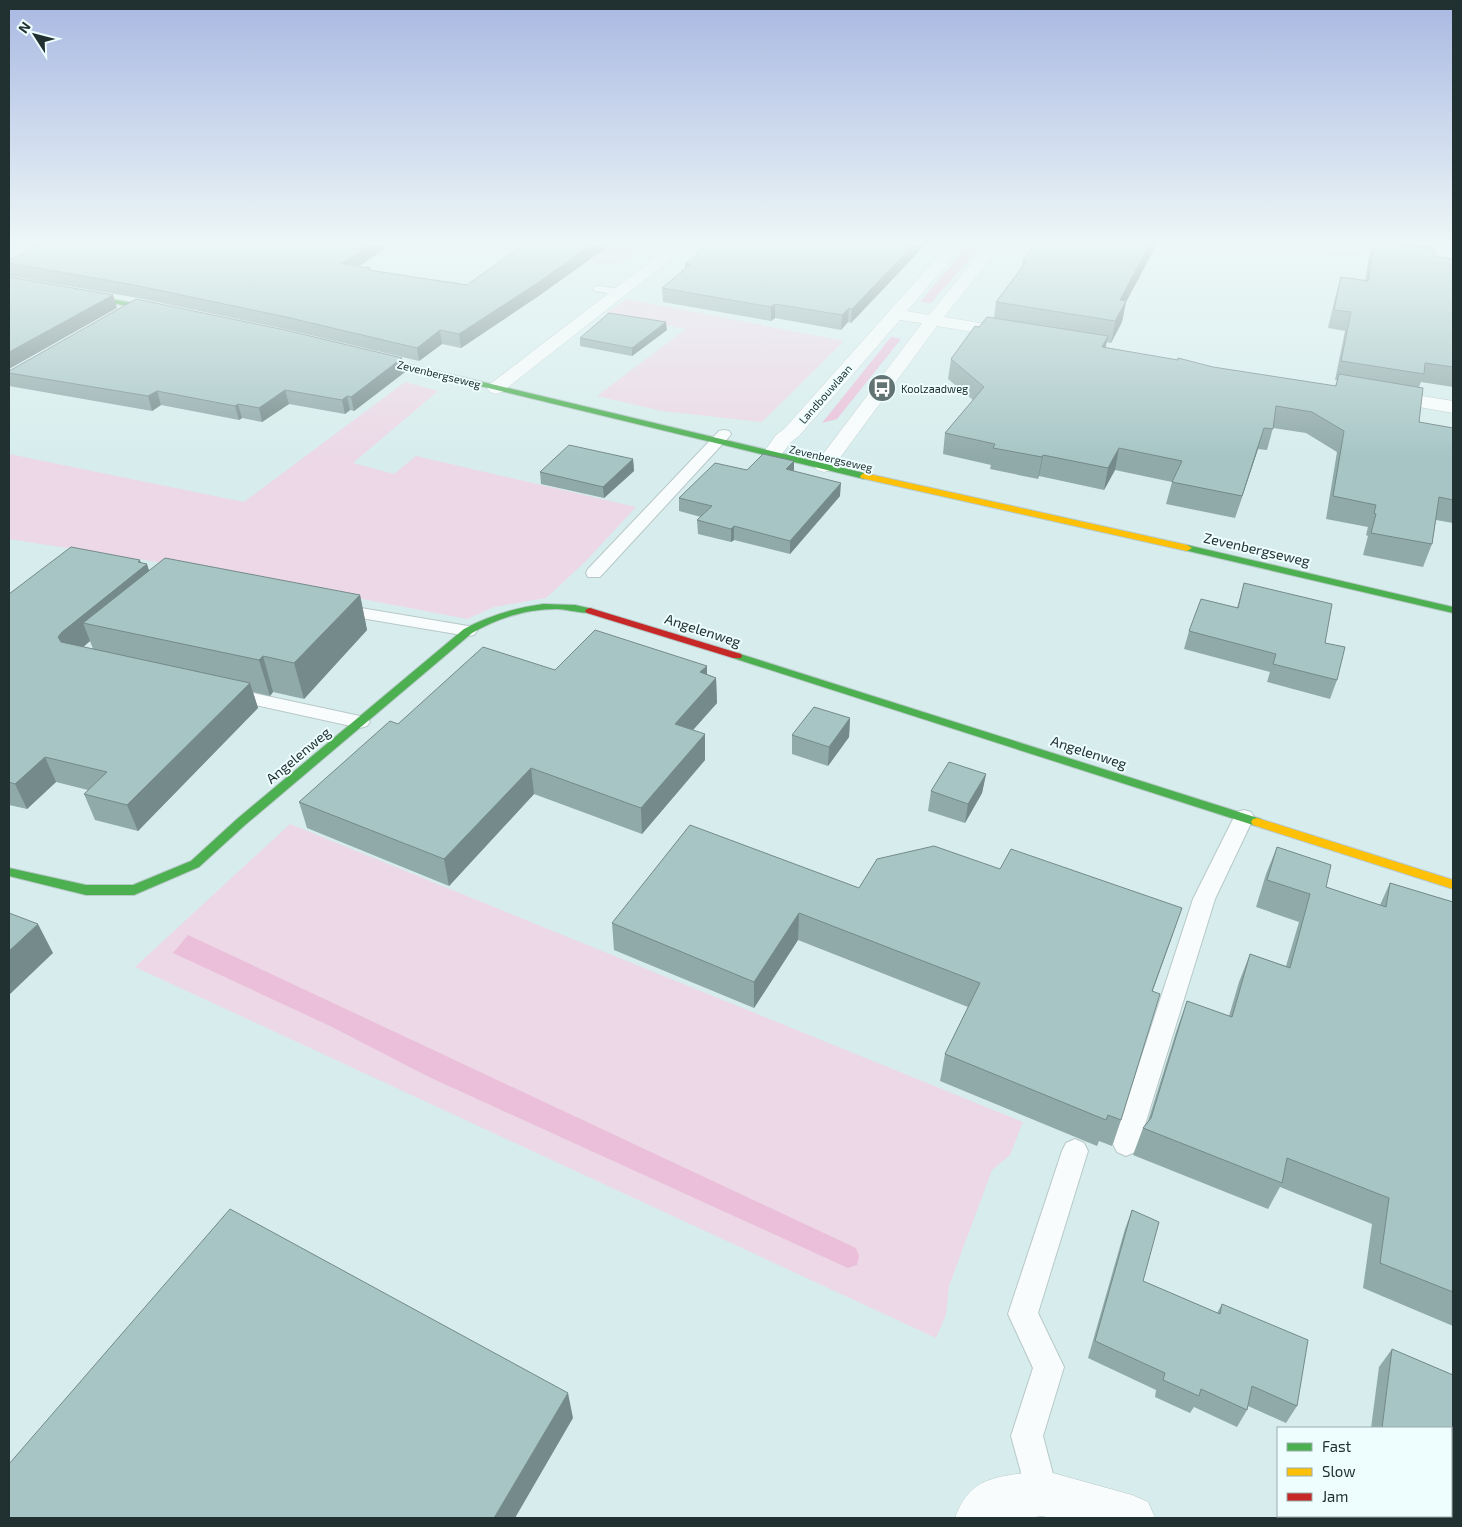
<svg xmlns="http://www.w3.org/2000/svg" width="1462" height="1527" viewBox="0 0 1462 1527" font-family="'Exo 2',sans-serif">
	<rect width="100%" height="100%" fill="#d7eded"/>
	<g fill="#ecd8e6">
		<path d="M534 244H646L617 266 527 250Z"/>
		<path d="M627 299 844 341 762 422 662 411 597 396 686 329 606 313Z"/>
		<path d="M405 382 438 391 353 463 394 474 416 456 636 507 585 562 546 598 494 607 467 619 222 572 9 539V454L244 502Z"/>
		<path d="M290 824 1023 1122 1010 1155 992 1170 949 1286 946 1315 936 1338 135 967Z"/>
	</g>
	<g fill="#ebbfd9">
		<path d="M970 244H982L931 303 920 302Z"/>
		<path d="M891 337 901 339 837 419 822 423Z"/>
		<path d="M188 935 856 1248 859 1256 857 1265 848 1268 429 1077 330 1026 173 953Z"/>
	</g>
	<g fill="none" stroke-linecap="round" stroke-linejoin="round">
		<defs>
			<g id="lane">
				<path d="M599 286 621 289 627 292 621 295 595 291 593 289 595 287Z"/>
				<path d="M724 430 729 431 731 434 729 437 600 577H588L586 573 588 569 719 431Z"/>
				<path d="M337 604 468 626 474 627 477 631 474 635 468 636 331 613 328 609 331 605Z"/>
				<path d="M230 688 360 716 367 718 370 722 367 726 360 728 223 698 221 694 223 690Z"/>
				<path d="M1244 810 1251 812 1254 817 1215 899 1139 1144 1135 1152 1126 1156 1117 1152 1113 1144 1193 899 1234 817 1237 812Z"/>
				<path d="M1075 1139 1084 1143 1088 1151 1038 1313 1064 1367 1043 1436 1058 1493 1054 1505 1042 1509 1030 1505 1011 1436 1033 1368 1008 1314 1062 1151 1066 1143Z"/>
			</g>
			<g id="street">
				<path d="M673 244H690L502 392 496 394 490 392 487 388 490 384Z"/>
				<path d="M949 244H964L907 311 929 315 987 244H1002L944 317 1016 329 1019 333 1016 337 1010 338 937 326 831 470 824 472 817 470 814 466 817 462 922 323 900 320 799 436 790 443 780 457 773 459 766 457 763 453 776 435 785 428Z"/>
				<path d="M1304 244H1345L1453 259V269L1311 248Z"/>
				<path d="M1386 390 1453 401V413L1379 400 1377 396 1379 392Z"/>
				<path d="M1042 1470 1132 1495 1148 1502 1155 1518H1051L1042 1516 1027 1518H955C971 1473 1001 1478 1042 1470Z"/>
			</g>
			<g id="fast">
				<path d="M9 280 165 309 168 311 165 313 9 284Z"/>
				<path d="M365 354 864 473 868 476 864 479 365 358Z"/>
				<path d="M1187 545 1453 607V613L1184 550 1182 548Z"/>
				<path d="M543 604 575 605 593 609 595 611C589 616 567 609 557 609 526 609 498 618 472 633L245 825 199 867 134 895H86L9 876V868L86 885H133L191 861 237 819 464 629C490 615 515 608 543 604Z"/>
				<path d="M737 653 1261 819 1263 822 1257 826 1253 825 733 658 732 656 733 654Z"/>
			</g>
			<g id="slow">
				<path d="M864 473 1187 545 1192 548 1187 551 861 478 860 476Z"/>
				<path d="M1257 818 1453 880V889L1253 825 1251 822 1253 819Z"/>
			</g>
			<path id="jam" d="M590 608 741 654 742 656 741 658H733L587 613 585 611 587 609Z"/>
		</defs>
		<use href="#lane" stroke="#b7c8c8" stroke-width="2"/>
		<use href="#street" stroke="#b7c8c8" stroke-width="1"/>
		<use href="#fast" stroke="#b7c8c8" stroke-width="2"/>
		<use href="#slow" stroke="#b7c8c8" stroke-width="2"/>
		<use href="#jam" stroke="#b7c8c8" stroke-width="2"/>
		<use href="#lane" fill="#f9fcfc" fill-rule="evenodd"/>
		<use href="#street" fill="#f9fcfc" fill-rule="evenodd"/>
		<use href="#fast" fill="#4caf50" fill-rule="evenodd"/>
		<use href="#slow" fill="#ffc107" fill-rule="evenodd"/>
		<use href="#jam" fill="#c62828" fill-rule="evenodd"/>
	</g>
	<g fill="#90a9a9" fill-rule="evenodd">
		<path d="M9 244H391L358 267 371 271 467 285 525 244H611L540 295 461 348 442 344 419 361 289 330 138 298 9 276V260L35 248Z"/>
		<path d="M709 244H926L851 323 848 322 841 330 775 318 771 321 663 302 662 288 685 269V264Z"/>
		<path d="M1035 244H1157L1126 302 1122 322 1111 343 1106 342 1105 347 1213 367 1335 386 1337 380H1335L1345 331 1328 328 1336 294 1341 277 1365 280 1369 258 1373 246H1371V244H1434L1432 250 1434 256 1453 259V387L1421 382 1419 387V422L1453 428V523L1436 520 1432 544 1423 567 1363 555 1368 536 1366 535 1368 527 1326 519 1337 452 1306 433 1273 428 1267 450 1258 449 1235 518 1166 504 1172 482 1115 470 1104 490 1039 476 1038 479 990 469 991 465 943 454 945 433 973 400 948 379 951 359 979 327 994 318 996 302 1022 267 1023 260Z"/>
		<path d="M667 330 632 356 580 346V338Z"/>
		<path d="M9 370 405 372 354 411 350 410 345 414 289 404 262 422 242 418 239 420 161 405 152 411 9 386Z"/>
		<path d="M633 459 634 471 604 498 541 484 540 472Z"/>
		<path d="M747 470 794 471 840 496 790 554 734 540 731 542 698 534 697 520 701 517 679 511V498Z"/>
		<path d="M149 571 360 595 367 630 304 699 273 692 270 696 253 692 258 708 138 831 95 820 84 794 88 790 56 782 27 809 9 805V594ZM90 641 93 649 83 647Z"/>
		<path d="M1244 583 1325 643 1337 680 1330 699 1267 682 1270 672 1184 649 1189 631 1237 608Z"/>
		<path d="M707 666V674L716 678 717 703 693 730 705 760 642 834 534 794 449 886 307 828 299 802 398 724 555 670Z"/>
		<path d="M850 718 849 737 828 766 792 754V735Z"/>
		<path d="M986 774 982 793 965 823 928 811 931 791Z"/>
		<path d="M1277 847 1326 887 1380 905 1390 883 1453 902V1326L1363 1288 1372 1224 1280 1187 1268 1209 1133 1155 1143 1128 1148 1121 1177 1029 1187 1001 1229 1016 1239 982 1250 954 1286 966 1299 922 1256 907 1266 874Z"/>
		<path d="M859 888 1173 934 1152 991 1121 1120 1112 1146 1099 1141 1097 1146 940 1081 945 1054 968 1007 798 940 754 1008 614 950 612 923Z"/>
		<path d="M1132 1210 1143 1281 1217 1313 1222 1304 1297 1406 1286 1423 1248 1406 1247 1410 1237 1427 1194 1407 1190 1413 1155 1397 1156 1390 1088 1358 1125 1229Z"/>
		<path d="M1392 1349 1453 1375V1518H1439L1434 1516H1451V1428H1371L1379 1367Z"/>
	</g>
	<g fill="#758a8a">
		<path d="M371 244H391L343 277 341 264Z"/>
		<path d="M592 244H611L540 295 461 348 459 334Z"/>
		<path d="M914 244H926L851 323 852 309Z"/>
		<path d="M1150 244H1157L1126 302 1122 322 1111 343 1120 300Z"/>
		<path d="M113 295 117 308 9 369V352Z"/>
		<path d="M775 304V318L771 321V307Z"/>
		<path d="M849 308 848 322 841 330 842 315Z"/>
		<path d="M666 322 667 330 632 356V348Z"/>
		<path d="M440 330 442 344 419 361 417 348Z"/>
		<path d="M1108 336 1104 356 1102 347Z"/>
		<path d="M402 358 405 372 354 411 351 397Z"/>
		<path d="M285 390 289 404 262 422 259 408Z"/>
		<path d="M157 391 161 405 152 411 148 396Z"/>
		<path d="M347 396 350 410 345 414 342 400Z"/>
		<path d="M238 404 242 418 239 420 235 406Z"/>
		<path d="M1264 428 1258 449 1235 518 1242 496Z"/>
		<path d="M1119 448 1115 470 1104 490 1108 468Z"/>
		<path d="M1043 455 1039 476 1038 479 1042 457Z"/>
		<path d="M633 459 634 471 604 498 603 487Z"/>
		<path d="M794 461V474L786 469Z"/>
		<path d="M841 483 840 496 790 554V541Z"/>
		<path d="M734 526V540L731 542V529Z"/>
		<path d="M140 560 142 567 147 564 155 588 83 623 90 641 72 657 58 637 62 632Z"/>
		<path d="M360 595 367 630 304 699 294 663Z"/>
		<path d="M263 656 273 692 270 696 259 660Z"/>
		<path d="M707 666V688L716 678 717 703 676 749 675 724 700 672Z"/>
		<path d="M250 683 258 708 138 831 127 805Z"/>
		<path d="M850 718 849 737 828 766 829 747Z"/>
		<path d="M705 734V760L642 834 641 808Z"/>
		<path d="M45 757 56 782 27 809 15 784Z"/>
		<path d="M531 768 534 794 449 886 444 859Z"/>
		<path d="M986 774 982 793 965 823 968 804Z"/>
		<path d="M1182 908 1173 934 1143 1018 1152 991Z"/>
		<path d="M799 913 798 940 754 1008V982Z"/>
		<path d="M38 924 53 953 9 995V951Z"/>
		<path d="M568 1393 573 1418 515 1518H494Z"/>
	</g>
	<g fill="#a7c5c5" stroke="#758a8a">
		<path d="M43 244H371L341 264 371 268 368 270 467 285 525 244H592L539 282 459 334 440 330 417 348 286 317 134 285 9 263V260Z"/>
		<path d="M709 244H914L852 309 849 308 842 315 775 304 771 307 662 288 691 264H685Z"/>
		<path d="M1035 244H1150L1120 300 1126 301 1115 321 996 302 1027 261 1023 260Z"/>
		<path d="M1374 244H1393L1435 250 1434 256 1453 259V367L1425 363 1424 374 1341 361 1351 312 1334 310 1341 277 1368 281Z"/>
		<path d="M9 277 113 295 9 352Z"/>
		<path d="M136 299 285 330 402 358 351 397 347 396 342 400 285 390 259 408 238 404 235 406 157 391 148 396 9 373V370H11Z"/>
		<path d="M609 313 666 322 632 348 580 338Z"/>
		<path d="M987 317 1108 336 1102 347 1178 360V358L1213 367 1336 386 1339 374 1423 388 1419 422 1453 428V500L1439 497 1432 544 1371 533 1376 514 1374 513 1376 505 1333 496 1344 431 1312 412 1276 406 1273 429 1264 428 1242 496 1172 482 1182 461 1119 448 1108 468 1043 455 1042 457 993 448 995 444 945 433 984 387 951 359 975 326 979 327Z"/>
		<path d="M569 445 633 459 603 487 540 472Z"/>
		<path d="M763 454 794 461 786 469 841 483 790 541 734 526 731 529 697 520 712 506 679 498 715 463 747 470Z"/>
		<path d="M71 547 140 560 138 562 147 564 62 632 58 637 61 642 250 683 127 805 84 794 107 772 45 757 15 784 9 782V594Z"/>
		<path d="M165 558 360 595 294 663 263 656 259 660 83 623Z"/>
		<path d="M1244 583 1332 604 1325 643 1345 647 1337 680 1273 664 1276 654 1189 631 1201 599 1238 608Z"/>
		<path d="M595 630 707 666 700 672 716 678 675 724 705 734 641 808 531 768 444 859 299 802 390 721 398 724 483 647 555 670Z"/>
		<path d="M814 707 850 718 829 747 792 735Z"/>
		<path d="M949 762 986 774 968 804 931 791Z"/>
		<path d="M690 825 859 888 877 859 934 846 1000 869 1011 849 1182 908 1152 991 1160 994 1121 1120 1108 1115 1106 1120 945 1054 980 983 799 913 754 982 612 923Z"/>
		<path d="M1277 847 1331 865 1326 887 1386 907 1390 883 1453 902V1292L1380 1263 1389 1198 1287 1158 1282 1183 1143 1128 1151 1118 1187 1001 1232 1017 1250 954 1290 968 1310 894 1267 880Z"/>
		<path d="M9 913 38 924 9 951Z"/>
		<path d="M230 1209 568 1393 494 1518H9V1464Z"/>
		<path d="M1132 1210 1159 1222 1143 1281 1220 1314 1222 1304 1308 1340 1297 1406 1252 1386 1247 1410 1201 1389 1199 1396 1163 1380 1165 1373 1095 1341Z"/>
		<path d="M1392 1349 1453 1375V1502L1451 1501V1428H1382Z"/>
	</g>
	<linearGradient id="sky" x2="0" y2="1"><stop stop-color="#a9b8e2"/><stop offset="0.53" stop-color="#edf7f7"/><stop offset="1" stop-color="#edf7f7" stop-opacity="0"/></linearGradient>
	<rect width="1462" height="458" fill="url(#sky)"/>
	<defs>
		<symbol id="bus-disc" viewBox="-11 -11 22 22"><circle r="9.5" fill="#617373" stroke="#eefefe"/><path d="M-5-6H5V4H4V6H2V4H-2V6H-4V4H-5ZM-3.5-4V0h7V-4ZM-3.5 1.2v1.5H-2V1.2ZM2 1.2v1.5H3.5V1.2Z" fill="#fff"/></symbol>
	</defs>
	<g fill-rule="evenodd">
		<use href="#bus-disc" x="866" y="372" width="32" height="32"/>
	</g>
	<g text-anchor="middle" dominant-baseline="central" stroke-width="4" stroke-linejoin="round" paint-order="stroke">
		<g font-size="11" fill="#213131" stroke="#eefefe">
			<text transform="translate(439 374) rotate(14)">Zevenbergseweg</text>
			<text transform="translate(825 394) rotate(-49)">Landbouwlaan</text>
			<text transform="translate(831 458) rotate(13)">Zevenbergseweg</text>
		</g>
		<g font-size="11" fill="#213131" stroke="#eefefe" text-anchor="start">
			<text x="901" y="388">Koolzaadweg</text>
		</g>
		<g font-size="14" fill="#213131" stroke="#eefefe">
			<text transform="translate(1257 549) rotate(13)">Zevenbergseweg</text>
			<text transform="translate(703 630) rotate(18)">Angelenweg</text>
			<text transform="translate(1089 752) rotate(18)">Angelenweg</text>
			<text transform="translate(298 755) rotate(-40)">Angelenweg</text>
		</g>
	</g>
	<rect width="1462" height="1527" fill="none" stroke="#213131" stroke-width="20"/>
	<rect x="1277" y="1427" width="175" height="90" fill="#eefefe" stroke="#9cacac"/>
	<rect x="1287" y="1443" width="25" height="8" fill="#4caf50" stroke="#9cacac"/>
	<text x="1322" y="1452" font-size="15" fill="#213131">Fast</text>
	<rect x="1287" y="1468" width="25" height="8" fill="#ffc107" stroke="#9cacac"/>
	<text x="1322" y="1477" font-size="15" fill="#213131">Slow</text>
	<rect x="1287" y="1493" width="25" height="8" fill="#c62828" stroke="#9cacac"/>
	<text x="1322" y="1502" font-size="15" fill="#213131">Jam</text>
	<g transform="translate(35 35) rotate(306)" stroke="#eefefe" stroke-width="4" paint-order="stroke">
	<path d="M0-4L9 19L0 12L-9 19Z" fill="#213131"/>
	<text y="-8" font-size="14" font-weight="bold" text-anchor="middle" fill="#213131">N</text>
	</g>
</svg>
